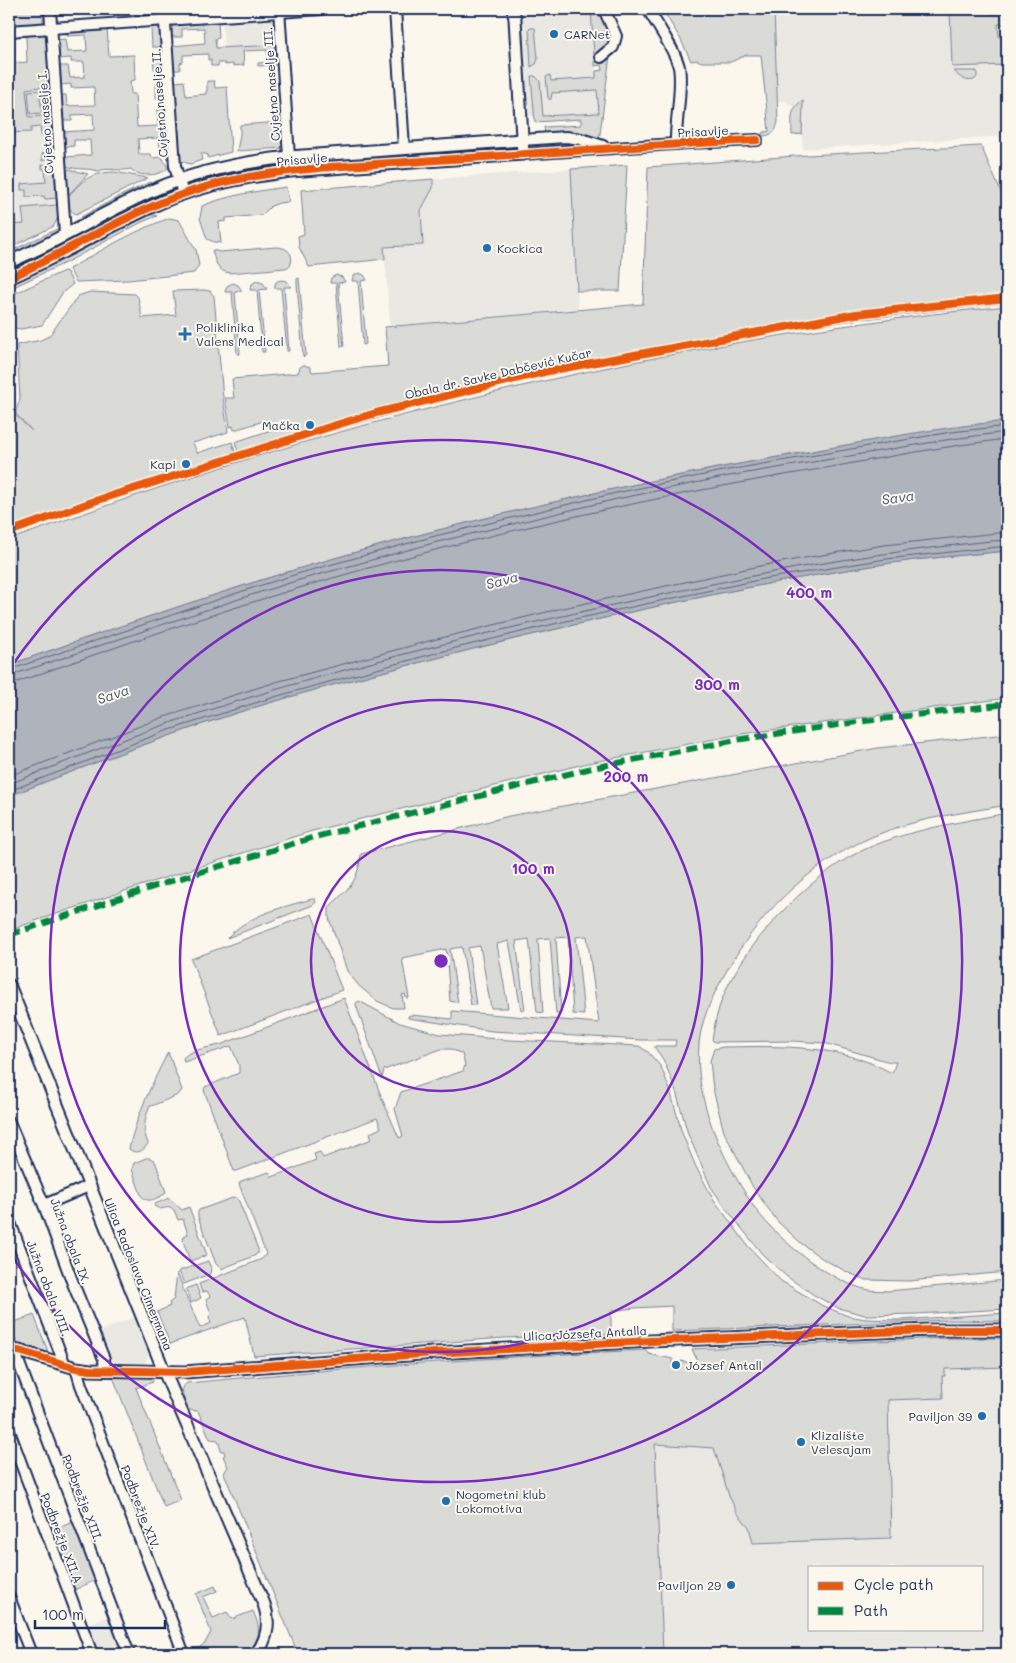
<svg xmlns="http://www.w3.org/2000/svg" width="1016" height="1663" viewBox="0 0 1016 1663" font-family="Mali,sans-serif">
	<rect width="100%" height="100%" fill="#fbf7ec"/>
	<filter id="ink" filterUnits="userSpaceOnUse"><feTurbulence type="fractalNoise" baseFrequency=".02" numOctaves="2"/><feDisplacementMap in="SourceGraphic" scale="10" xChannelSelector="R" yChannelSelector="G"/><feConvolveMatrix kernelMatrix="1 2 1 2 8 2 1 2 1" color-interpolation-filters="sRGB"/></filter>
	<g filter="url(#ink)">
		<g fill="#eae8e2" fill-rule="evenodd">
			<path d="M519 9H591L599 113 529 116 528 104 524 85Z"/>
			<path d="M767 9H1007V136L803 149 802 135H792V115L794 107 785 101H777V107Z"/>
			<path d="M274 17 276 19 278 45 224 48 222 18Z"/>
			<path d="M48 70 58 214 9 239V73Z"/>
			<path d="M571 169 578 309 390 326 384 247 423 245 421 210 433 188V179Z"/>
			<path d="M137 1316 149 1345V1353L145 1364 140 1366 112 1368 98 1332Z"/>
			<path d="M1007 1341V1654H663L655 1444 714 1447 697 1386V1361L694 1352ZM810 1567H982V1629H810Z"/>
			<path d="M109 1616 123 1654H97L85 1625Z"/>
		</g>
		<g fill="#dadad7" stroke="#7a849a" fill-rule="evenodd">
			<path d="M9 9H43V23L9 25Z"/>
			<path d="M591 9H602L614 39 601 54 594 56Z"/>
			<path d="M662 9H774L778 121C777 131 772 136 762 136V133L769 131 761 55H746L731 62H702L697 60 691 61 680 38Z"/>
			<path d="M950 9H991V14L1007 13V24H998L999 37H1007V65L952 67Z"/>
			<path d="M218 20 219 38 215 39 216 48 276 45 277 65 258 66V63L268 62 267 50 243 51 244 65 233 66V64L225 65V63H218V66H211V60H208V54L183 55V62L180 63V70H174L172 46 205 43 204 28 182 29V37H172L171 25Z"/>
			<path d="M160 26 161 47H152L151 27Z"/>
			<path d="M529 28H535L538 59 536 64 531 67Z"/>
			<path d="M107 29 109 56 134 55 135 80 130 81 131 94H135L137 127 158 126 157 110H165L168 148 160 149 159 138 138 139 139 154H151L152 158 162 157 168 168C160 176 139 178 131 169 120 172 108 167 98 171 88 168 76 170 66 166L65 157 91 155 90 140H74V146L64 147 63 132 94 130 93 114 72 115V121H62L61 95H66L67 106 95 105 94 87 71 88V84L60 85 58 66H68L70 78 85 77 84 62H71V58L58 59 57 40 65 39 67 52 87 51 86 35 67 36V32Z"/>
			<path d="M47 33 48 70H50L54 128 52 129V134L54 135C55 149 57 155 42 161V154L45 153 43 135H41L40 127 31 128V132L10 133V153L9 154V135L11 127 9 64 27 62 26 35ZM41 87 44 116 29 117 26 89Z"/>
			<path d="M162 53 163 69H154L153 54Z"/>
			<path d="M610 55 599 142 574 132 545 133 544 127 581 125V119L535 122 531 76H535L540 81 543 116 599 113 597 90 552 93 551 99 550 100 548 98 546 77 550 75 551 81 596 78V71L603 70 602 65 595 66V61Z"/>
			<path d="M954 71H977V77L974 80C965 82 960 78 954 71Z"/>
			<path d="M184 81 186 96 206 94V91H207V81H214L215 88 227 87 231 152 208 158 207 154H201L202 160 190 164 181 161 180 155 175 82Z"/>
			<path d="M156 84H163L164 98H156Z"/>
			<path d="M39 90 42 113 30 114 28 91Z"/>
			<path d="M803 100 802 134 792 135C792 119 789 110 803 100Z"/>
			<path d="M281 122 283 148 237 151 240 135V125Z"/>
			<path d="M573 141 583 145 546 148V143Z"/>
			<path d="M508 146V147L441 152 409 157 407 154 408 153Z"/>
			<path d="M981 146 1007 206V303L864 319 862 317 856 318 855 320 779 332 666 352 664 350 661 351 660 353 547 376 430 404 428 402 422 404 421 406 240 457 235 442 271 430 267 420 234 430 233 426 230 427 225 398H234L232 379 298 373 300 367 304 365 310 367 312 372 388 366 385 327 643 304 648 167 808 155Z"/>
			<path d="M400 153V158L208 181V179L299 160Z"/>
			<path d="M56 163 58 198 45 199 44 196 26 197V190H21V184L46 182 45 169H42V165Z"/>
			<path d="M627 165 620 291H577L571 169Z"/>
			<path d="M68 169 88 174 68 195 66 171Z"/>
			<path d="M114 172 148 178 76 214C69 211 67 205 68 197 82 180 90 173 114 172Z"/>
			<path d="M433 179V188L421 210 423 245 384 247 385 259 309 267 299 247 298 236 304 234 301 190Z"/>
			<path d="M150 182 152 185 86 218 81 217 118 197Z"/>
			<path d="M286 187 289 202 279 203 271 206 262 215 226 218V221L219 222 221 243 214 242 207 239 200 218 202 206C228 195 258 191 286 187Z"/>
			<path d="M155 194 156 196 97 225 80 237 40 258 9 272V268Z"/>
			<path d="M57 205 59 206 60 217H58L54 226 9 248V225L24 224 22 208Z"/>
			<path d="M146 213 157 216 142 222 65 263 9 289V282Z"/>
			<path d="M170 218 179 220 196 250 199 265 194 273 128 280 76 282 69 269C102 250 135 230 170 218Z"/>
			<path d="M59 228 54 235 9 258V252Z"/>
			<path d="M276 247C288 247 295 255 290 266L285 268 230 273C217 272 215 260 212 250L220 252Z"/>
			<path d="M64 271 67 272 73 284 63 292 42 325 21 329 9 327V296Z"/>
			<path d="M359 273 364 275 367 280 361 281 366 344 363 345 358 281H352L353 276Z"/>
			<path d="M336 275 342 277 345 282 338 283 344 346 341 347 336 283H330L331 278Z"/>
			<path d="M299 278 306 355 304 357 303 356 297 284V279Z"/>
			<path d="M280 280 287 281 291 287H284L289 351H287L281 288H274L276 282Z"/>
			<path d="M256 281 263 283 267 289 259 290 265 352H262L257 290H250L252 284Z"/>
			<path d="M233 283 238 285 242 291 235 292 240 354H237L232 292H225L227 286Z"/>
			<path d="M204 290 210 291 214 296 223 398 228 432 193 443 197 453 232 442 237 458 73 513 71 511 65 514V516L9 536V412H12L32 431 16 414V410L20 399 17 345 41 340 49 336 78 296 90 292 135 294 138 297 142 318 176 315 173 291Z"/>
			<path d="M1007 306V421C944 428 881 439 818 450 641 480 465 519 294 570 198 599 103 632 9 665V540C140 493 272 448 408 414 604 363 805 326 1007 306Z"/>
			<path d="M1007 551V698L741 734 588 763 312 831 164 878 32 922 9 931V796C73 771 138 746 203 724 291 694 382 672 473 649 608 616 745 585 884 564 925 558 966 555 1007 551Z"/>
			<path d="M1007 734V805C963 813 916 818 874 836 807 864 753 919 720 983 710 1001 701 1022 699 1044 694 1101 722 1157 752 1204 773 1236 830 1283 869 1290 876 1291 882 1290 888 1291L1007 1280V1309L916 1314 865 1315 838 1308 814 1295 786 1276 762 1254 728 1211 711 1187 688 1134 675 1088 663 1059 655 1048V1046H675L676 1040H641L492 1031 408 1018V1016L411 1015 452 1019V1011L599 1023 587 936 576 937 584 1015 573 1014 568 937 556 938 561 1014H556L550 938 538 939 543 1013 537 1012 529 939 516 941 525 1010H521L509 941 497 944 508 1008H491L480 946 468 948 476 1005H471L462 947 450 949 458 1003 450 1001 446 949 402 958 409 998H406L405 994 402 995 404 1008H393L377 1001 359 986 347 971 329 918V907C350 887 357 884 361 854L509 816 878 748Z"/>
			<path d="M1007 813V1272L909 1281 866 1280 849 1273 823 1259 802 1244 778 1222 754 1189 724 1132 713 1089 710 1061 714 1049 723 1047C782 1046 839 1044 892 1073L896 1062H890L824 1043 793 1041 715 1042 712 1040C714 1027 717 1012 722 999 742 947 807 878 857 853 904 830 957 823 1007 813Z"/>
			<path d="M312 899H315L316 902 313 905 227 938C248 915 283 907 312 899Z"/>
			<path d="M312 914 342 990 221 1036 191 959Z"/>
			<path d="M344 998 383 1101 399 1138 403 1136 395 1109 401 1092 463 1071 465 1065 462 1054 451 1049H441L384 1070 382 1078 356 1005V1003L359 1001 400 1023 440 1034 509 1040 639 1046 648 1052 661 1067 670 1090 682 1133 696 1167 714 1200 748 1246 781 1281 823 1306 848 1316 866 1319 899 1320 1007 1313V1321L947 1320 672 1331V1306L634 1308 611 1311V1334L505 1338 254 1356 245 1317 170 1344 157 1312 170 1306 169 1303 174 1299 177 1273 182 1285V1290L184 1291 200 1328 211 1323 209 1317 211 1314 206 1299 210 1296 207 1291 202 1292 199 1284 262 1259 266 1254 239 1184 241 1181 269 1172 272 1177 316 1160 314 1154 320 1152 323 1158 372 1139 370 1133 381 1128 377 1118 237 1171H234L204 1090 205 1087 239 1073V1065L231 1046 184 1062 183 1058C191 1049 208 1048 220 1045Z"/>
			<path d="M168 1052 182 1090 178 1095 149 1107C145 1120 142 1130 148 1143 145 1151 136 1155 129 1149 136 1116 153 1082 168 1052Z"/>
			<path d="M146 1158H150L155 1161 166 1192 165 1194C157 1198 147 1205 141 1195L132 1169 134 1163Z"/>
			<path d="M235 1197 238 1199 258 1249V1253L254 1256 221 1269 216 1264 198 1217V1212L199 1210Z"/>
			<path d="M169 1198 182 1210 189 1207 207 1255 190 1261 183 1241 184 1236 188 1234 183 1219 178 1220 174 1210 170 1207 160 1209 154 1206 155 1204Z"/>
			<path d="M208 1261 211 1268 210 1274 184 1284 179 1271Z"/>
			<path d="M196 1285 201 1298 191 1303 186 1289Z"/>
			<path d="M34 1315 49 1354 16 1343 9 1324Z"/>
			<path d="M946 1338H1007V1367L945 1369V1376H942L943 1398 888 1400 891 1538 753 1543 749 1527 738 1514 729 1496 714 1448 655 1444 663 1654H298L224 1473 228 1467 223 1456 225 1455 224 1451H221L218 1440 210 1439 198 1411 188 1410C185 1401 178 1389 187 1383 340 1368 492 1357 646 1350L649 1354 673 1359V1366L676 1368 679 1366 681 1361 697 1364 696 1358 692 1349Z"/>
			<path d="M113 1377H151L153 1382 136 1388 181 1500 164 1507Z"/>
			<path d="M76 1521 96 1580 74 1590 50 1531Z"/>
			<path d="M215 1586 217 1591 203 1597 213 1618 227 1612 232 1619 253 1611C261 1629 261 1639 247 1654H191L205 1643 211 1632 196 1594Z"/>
		</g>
		<path fill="#afb3bb" stroke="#747e96" d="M1007 421V551C966 555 925 558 884 564 745 585 608 616 473 649 382 672 291 694 203 724 138 746 73 771 9 796V665C103 632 198 599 294 570 462 520 635 481 808 452 874 440 940 427 1007 421Z"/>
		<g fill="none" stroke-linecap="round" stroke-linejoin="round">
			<g stroke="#566483" stroke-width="1">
				<path d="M9 670 246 590 297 574 435 536 616 493 728 470 951 432 1007 426"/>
				<path d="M9 676 248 596 299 580 437 542 617 499 729 476 952 439 1007 432"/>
				<path d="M9 683 17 682C110 649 204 616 299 588 470 537 644 498 820 469 882 458 944 446 1007 439"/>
				<path d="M9 776 161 718 276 682 433 640 563 608 760 566 810 557 884 545 1007 532"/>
				<path d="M9 784C73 759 137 733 203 712 353 664 506 627 660 595 753 575 846 557 940 547 963 544 985 541 1007 540"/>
				<path d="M9 791 166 731 281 695 436 653 566 621 763 579 813 571 886 559 1007 546"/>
			</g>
			<defs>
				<g id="minor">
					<path d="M50 9 65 234"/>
					<path d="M164 9 175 166 183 194"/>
					<path d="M279 9 289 157"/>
					<path d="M395 9 404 148"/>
					<path d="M648 9C657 25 675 50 679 67 683 88 675 121 676 144"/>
					<path d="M9 31 321 9"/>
					<path d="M601 57 613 47 616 36 604 9"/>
					<path d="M522 140 566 137 581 139 603 146"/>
					<path d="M523 154 690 143 757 140"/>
					<path d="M9 1122 44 1205 72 1281 104 1359 105 1371"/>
					<path d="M44 1205 89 1186"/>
					<path d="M9 1220 65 1365"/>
					<path d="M9 1342 17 1358 129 1654"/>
					<path d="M76 1368 81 1385 184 1654"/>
					<path d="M9 1431 92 1654"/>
					<path d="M9 1597 31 1654"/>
				</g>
				<g id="tertiary">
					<path d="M9 262C59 241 105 211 156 189 198 171 243 162 289 157L522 140"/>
					<path d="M9 278C62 255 111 224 164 201 204 184 247 177 290 171L523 154 515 19 513 9"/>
					<path d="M9 985 164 1371 264 1604C270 1621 268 1639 256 1654"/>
					<path d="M9 1350 19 1351 76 1368 90 1370 185 1372 434 1353 650 1341 930 1330H1007"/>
				</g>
			</defs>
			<use href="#minor" stroke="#1b2f5e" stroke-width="14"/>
			<use href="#tertiary" stroke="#1b2f5e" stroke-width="15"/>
			<use href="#minor" stroke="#fbf7ec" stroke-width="10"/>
			<use href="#tertiary" stroke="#fbf7ec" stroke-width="11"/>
			<path stroke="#00873e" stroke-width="6" stroke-dasharray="12 6" stroke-linecap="butt" d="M9 935 165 883 315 837 592 768 742 739 865 721 1007 704"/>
			<defs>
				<g id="cycleway">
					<path d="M9 278C76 248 138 205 209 186 283 166 361 166 436 160 543 153 650 145 757 140"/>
					<path d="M9 532 95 501 336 425 376 413 548 371 856 314 1007 298"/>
					<path d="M9 1350 19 1351 76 1368 90 1370 185 1372 434 1353 650 1341 930 1330H1007"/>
				</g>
			</defs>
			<use href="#cycleway" stroke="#fbf7ec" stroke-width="11"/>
			<use href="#cycleway" stroke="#e8590c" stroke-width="8"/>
		</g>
	</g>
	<g fill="none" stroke="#7b2cbf" stroke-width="2.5">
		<circle cx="441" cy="961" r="130"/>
		<circle cx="441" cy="961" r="261"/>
		<circle cx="441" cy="961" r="391"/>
		<path d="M9 670A521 521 0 1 1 9 1252"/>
	</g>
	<g fill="#1f6fb2" stroke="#fbf7ec" stroke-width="2">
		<circle cx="554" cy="34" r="5"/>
		<circle cx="487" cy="248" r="5"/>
		<path d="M182.5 326.5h5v5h5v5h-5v5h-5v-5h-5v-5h5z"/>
		<circle cx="310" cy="425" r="5"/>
		<circle cx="186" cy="464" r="5"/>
		<circle cx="676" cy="1365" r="5"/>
		<circle cx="982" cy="1416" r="5"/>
		<circle cx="801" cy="1442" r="5"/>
		<circle cx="446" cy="1501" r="5"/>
		<circle cx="731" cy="1585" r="5"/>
	</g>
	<g text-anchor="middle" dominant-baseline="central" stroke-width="4" stroke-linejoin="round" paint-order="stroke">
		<g font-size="12" fill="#1b2f5e" stroke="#fbf7ec" text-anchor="start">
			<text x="564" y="34">CARNet</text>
			<text x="497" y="248">Kockica</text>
			<text x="196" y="327">Poliklinika<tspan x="196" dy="14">Valens Medical</tspan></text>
			<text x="300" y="425" text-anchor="end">Mačka</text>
			<text x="176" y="464" text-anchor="end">Kapi</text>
			<text x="686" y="1365">József Antall</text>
			<text x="972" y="1416" text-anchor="end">Paviljon 39</text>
			<text x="811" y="1435">Klizalište<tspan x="811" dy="14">Velesajam</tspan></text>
			<text x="456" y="1494">Nogometni klub<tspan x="456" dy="14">Lokomotiva</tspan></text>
			<text x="721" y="1585" text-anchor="end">Paviljon 29</text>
		</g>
		<g font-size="12" fill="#1b2f5e" stroke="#fbf7ec">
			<text transform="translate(271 84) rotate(-94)">Cvjetno naselje III.</text>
			<text transform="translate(159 103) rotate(-94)">Cvjetno naselje II.</text>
			<text transform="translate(45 122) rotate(-94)">Cvjetno naselje I.</text>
			<text transform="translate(703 131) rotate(-3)">Prisavlje</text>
			<text transform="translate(302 159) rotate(-5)">Prisavlje</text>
			<text transform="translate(498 373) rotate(-13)">Obala dr. Savke Dabčević Kučar</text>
			<text transform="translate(71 1241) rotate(69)">Južna obala IX.</text>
			<text transform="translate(139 1274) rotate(68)">Ulica Radoslava Cimermana</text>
			<text transform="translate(49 1288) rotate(69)">Južna obala VIII.</text>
			<text transform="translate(585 1333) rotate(-3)">Ulica Józsefa Antalla</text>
			<text transform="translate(83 1498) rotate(69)">Podbrežje XIII.</text>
			<text transform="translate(141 1507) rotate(69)">Podbrežje XIV.</text>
			<text transform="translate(62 1538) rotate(69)">Podbrežje XII.A</text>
		</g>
		<g font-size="14" font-style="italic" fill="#47577a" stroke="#fbf7ec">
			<text transform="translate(898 497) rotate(-8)">Sava</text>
			<text transform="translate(502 580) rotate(-15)">Sava</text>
			<text transform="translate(113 694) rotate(-19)">Sava</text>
		</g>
	</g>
	<circle cx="441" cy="961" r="8" fill="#7b2cbf" stroke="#fbf7ec" stroke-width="2.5"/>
	<g font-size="15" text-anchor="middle" font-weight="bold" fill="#7b2cbf" stroke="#fbf7ec" stroke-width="4" stroke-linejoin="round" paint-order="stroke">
		<text x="809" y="598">400 m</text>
		<text x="717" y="690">300 m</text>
		<text x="626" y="782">200 m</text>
		<text x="533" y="874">100 m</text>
	</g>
	<rect width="1016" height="1663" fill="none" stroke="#fbf7ec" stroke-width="30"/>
	<rect x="15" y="15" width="986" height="1633" fill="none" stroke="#1b2f5e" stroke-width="2" filter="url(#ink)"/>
	<rect x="808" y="1566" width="175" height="65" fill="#fbf7ec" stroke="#a1a7b3"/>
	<rect x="818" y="1582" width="25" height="8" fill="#e8590c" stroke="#a1a7b3"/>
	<text x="854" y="1590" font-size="15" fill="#1b2f5e">Cycle path</text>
	<rect x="818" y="1607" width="25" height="8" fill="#00873e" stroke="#a1a7b3"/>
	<text x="854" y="1616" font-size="15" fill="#1b2f5e">Path</text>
	<path d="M35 1620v8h130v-8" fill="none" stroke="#1b2f5e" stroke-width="2.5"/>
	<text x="42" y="1620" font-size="15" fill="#1b2f5e" stroke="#fbf7ec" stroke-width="4" paint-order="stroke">100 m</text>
</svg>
